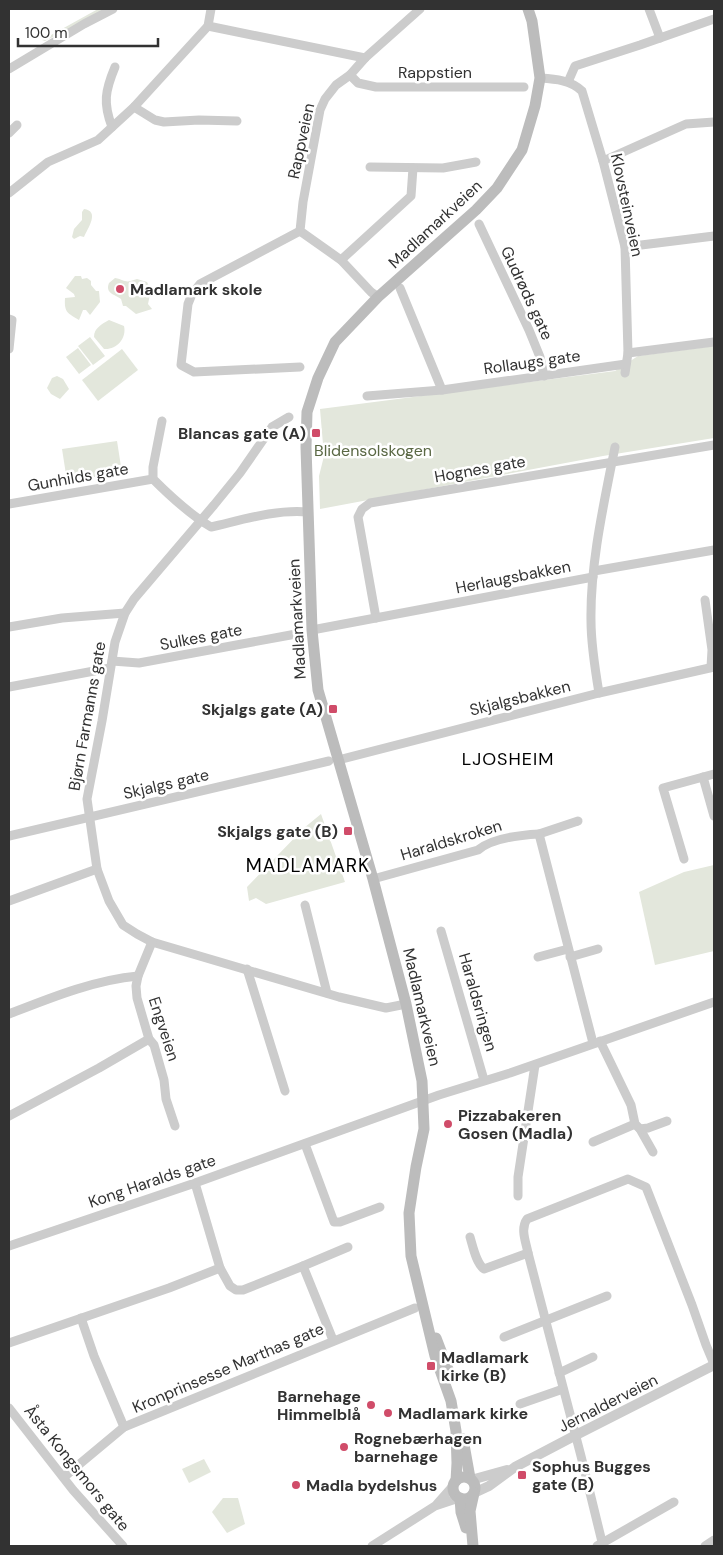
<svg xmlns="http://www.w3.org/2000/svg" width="723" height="1555" viewBox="0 0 723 1555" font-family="'DM Sans',sans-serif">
	<rect width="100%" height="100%" fill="#fff"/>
	<g fill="#e3e7dc">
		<path d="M98 9H107L45 41 42 40Z"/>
		<path d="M84 209C100 211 88 228 84 237L80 236 74 239 72 237 74 229 82 220V212Z"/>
		<path d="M75 276H81L82 279 87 278 91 281V285L96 291H99L100 302 90 315 86 310H83L79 320C68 313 64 313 65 298L75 297 74 294 66 288Z"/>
		<path d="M115 278C126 280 124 284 137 279L147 282 151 290 148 304 152 309 136 314 126 306H123L121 299C114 294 105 293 109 283Z"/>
		<path d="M109 320 124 326C127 339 116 350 104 349L94 337C94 328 102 324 109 320Z"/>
		<path d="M90 337 105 356 93 365 78 346Z"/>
		<path d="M714 346V438L603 456 320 509 319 476 324 456 320 409 615 371 638 356Z"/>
		<path d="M78 348 91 365 79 374 66 357Z"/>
		<path d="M122 349 138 370 98 401 82 380Z"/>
		<path d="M57 376 63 379 69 389 60 399 51 394 47 388 52 378Z"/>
		<path d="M117 441 122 473 67 481 62 449Z"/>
		<path d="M321 814 345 882 266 904 256 898 249 901 247 887 304 828Z"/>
		<path d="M714 865V951L655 965 639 892 684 872Z"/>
		<path d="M204 1459 211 1472 189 1483 182 1469Z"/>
		<path d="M223 1498H238L245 1524 227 1533 212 1512Z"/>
	</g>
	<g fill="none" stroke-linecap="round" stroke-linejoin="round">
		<g stroke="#ccc" stroke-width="9">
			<path d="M649 9 660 38"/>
			<path d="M208 26 365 58"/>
			<path d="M9 69 84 24 113 9"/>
			<path d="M350 75 358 83 376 87H524"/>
			<path d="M540 78C555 79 571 80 582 91L603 161 625 247 628 353 625 373"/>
			<path d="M568 82 575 66 640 45 714 19"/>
			<path d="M134 107 155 120 164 122 199 120 237 121"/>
			<path d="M112 127C103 103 105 91 115 67"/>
			<path d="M9 133 17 125"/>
			<path d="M603 161 686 124 714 122"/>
			<path d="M370 167 443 168 476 162"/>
			<path d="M9 193 48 162 98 140 134 107 208 26 211 9"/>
			<path d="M479 224 529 330 540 357 544 376"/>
			<path d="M625 247 714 236"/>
			<path d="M341 260 411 196 413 168"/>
			<path d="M400 288 442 390"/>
			<path d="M378 297 371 292 341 260 300 231 303 202 320 110 325 99 336 85 350 75 365 58 420 9"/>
			<path d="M9 319 12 320 9 349"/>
			<path d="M628 353 714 342"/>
			<path d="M300 367 194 372 181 365 188 304 192 294 200 284 300 231"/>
			<path d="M367 396 442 390 626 364"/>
			<path d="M289 417 272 427 240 473 214 505 134 599 125 613 115 642 102 721 87 799 97 869 109 901 123 925 137 934 152 942 339 997 386 1008 406 1004"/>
			<path d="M162 421 153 467V479C171 497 189 514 211 527 242 520 276 509 308 512"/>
			<path d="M9 504 153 479"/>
			<path d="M594 571 714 550"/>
			<path d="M705 600 712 650 711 667"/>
			<path d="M376 618 358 517 362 509 370 503 714 445"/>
			<path d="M9 627 62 618 125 613"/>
			<path d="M312 630 593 577"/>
			<path d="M112 661 139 663 296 634"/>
			<path d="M9 687 110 668"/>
			<path d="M599 693C595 669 591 645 591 621 590 564 604 503 615 447"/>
			<path d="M338 760 599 693 714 667"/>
			<path d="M703 777 714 816"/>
			<path d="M539 834 578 821"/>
			<path d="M9 836 329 761"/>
			<path d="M684 859 663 788 714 774"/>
			<path d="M373 879 478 850C492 838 521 835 539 834L593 1043"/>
			<path d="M9 901 97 869"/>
			<path d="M305 905 327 993"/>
			<path d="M441 931 484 1080"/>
			<path d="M152 942 138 976 136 986 137 998 149 1039 154 1045 164 1080 166 1099 175 1126"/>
			<path d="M538 957 568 949"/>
			<path d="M570 957 598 949"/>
			<path d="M247 969 285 1091"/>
			<path d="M9 1014C50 998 94 980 138 976"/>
			<path d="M600 1041 631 1105 635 1124 640 1129 653 1152"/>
			<path d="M9 1116 99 1068 149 1039"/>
			<path d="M640 1129 648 1128 667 1121"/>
			<path d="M593 1142 635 1124"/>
			<path d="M305 1144 334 1222H340L380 1207"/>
			<path d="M195 1183 220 1268 230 1286 236 1290H243L303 1266 333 1340"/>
			<path d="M518 1196V1177L535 1065"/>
			<path d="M470 1237C473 1247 476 1263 484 1269L528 1253"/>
			<path d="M9 1246 195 1183 439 1095 510 1073 714 1002"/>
			<path d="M303 1266 348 1247"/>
			<path d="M81 1318 94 1356 124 1427"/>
			<path d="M504 1337 607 1296"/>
			<path d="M9 1343 169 1288 220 1268"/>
			<path d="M559 1373 593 1357"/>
			<path d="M520 1404 563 1389"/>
			<path d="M9 1408 73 1490 123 1546"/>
			<path d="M64 1477 124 1427 415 1308"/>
			<path d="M437 1504 453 1486"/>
			<path d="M372 1546 435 1506 459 1498"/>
			<path d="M597 1546 674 1502"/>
			<path d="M603 1546 581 1456 528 1253C526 1242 520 1229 527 1219L628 1179 646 1187 692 1305 706 1345 714 1364"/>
			<path d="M705 1546 714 1540"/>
		</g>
		<g stroke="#ccc" stroke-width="10">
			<path d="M471 1480 507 1470"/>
			<path d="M474 1493 489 1486 515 1467 576 1435 714 1365"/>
		</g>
		<g stroke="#bcbcbc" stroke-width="11">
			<path d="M436 1338 449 1372"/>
			<path d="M463 1439 470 1478"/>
			<circle cx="464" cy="1488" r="11"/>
			<path d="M456 1481 457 1463 456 1431 451 1401 435 1356 411 1256 409 1213 416 1167 424 1129 422 1081 406 1004 373 879 318 690 312 630 306 447 307 412 318 378 335 342 378 297 476 210 497 188 522 150 535 106 540 78 532 21 528 9"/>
			<path d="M460 1498 461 1512 466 1528"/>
			<path d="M473 1546 470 1511 474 1493"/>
		</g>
	</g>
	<g fill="#d04c69" stroke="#fff" stroke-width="2">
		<circle cx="120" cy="289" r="5"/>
		<rect x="311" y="428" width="10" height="10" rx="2.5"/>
		<rect x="328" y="704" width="10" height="10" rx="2.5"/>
		<rect x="343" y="826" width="10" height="10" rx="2.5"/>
		<circle cx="448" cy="1124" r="5"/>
		<rect x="426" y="1361" width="10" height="10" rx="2.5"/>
		<circle cx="371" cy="1405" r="5"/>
		<circle cx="388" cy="1413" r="5"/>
		<circle cx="344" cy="1447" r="5"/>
		<rect x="517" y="1470" width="10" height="10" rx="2.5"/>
		<circle cx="296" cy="1485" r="5"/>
	</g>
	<g text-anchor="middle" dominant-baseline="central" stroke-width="5" stroke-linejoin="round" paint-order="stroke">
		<g font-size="16" fill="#323232" stroke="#fff">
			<text x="435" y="72">Rappstien</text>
			<text transform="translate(301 141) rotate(-78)">Rappveien</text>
			<text transform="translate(627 205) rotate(78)">Klovsteinveien</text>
			<text transform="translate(435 224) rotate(-43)">Madlamarkveien</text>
			<text transform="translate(527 293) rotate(65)">Gudrøds gate</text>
			<text transform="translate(532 362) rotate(-8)">Rollaugs gate</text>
			<text transform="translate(480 469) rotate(-10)">Hognes gate</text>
			<text transform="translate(78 477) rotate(-10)">Gunhilds gate</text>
			<text transform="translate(513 577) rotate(-11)">Herlaugsbakken</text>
			<text transform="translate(297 619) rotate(-93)">Madlamarkveien</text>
			<text transform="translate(201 637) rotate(-11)">Sulkes gate</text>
			<text transform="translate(520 698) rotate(-14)">Skjalgsbakken</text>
			<text transform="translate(87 716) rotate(-80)">Bjørn Farmanns gate</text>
			<text transform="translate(166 784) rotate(-13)">Skjalgs gate</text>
			<text transform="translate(451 840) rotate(-17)">Haraldskroken</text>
			<text transform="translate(478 1002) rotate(74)">Haraldsringen</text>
			<text transform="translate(422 1007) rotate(77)">Madlamarkveien</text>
			<text transform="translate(164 1029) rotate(72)">Engveien</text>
			<text transform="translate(152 1181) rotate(-19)">Kong Haralds gate</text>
			<text transform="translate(228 1368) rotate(-23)">Kronprinsesse Marthas gate</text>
			<text transform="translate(608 1403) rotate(-27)">Jernalderveien</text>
			<text transform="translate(77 1468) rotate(51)">Åsta Kongsmors gate</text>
		</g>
		<g font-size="16" font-weight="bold" fill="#323232" stroke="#fff" text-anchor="start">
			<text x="130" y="289">Madlamark skole</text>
			<text x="306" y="433" text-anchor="end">Blancas gate (A)</text>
			<text x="323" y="709" text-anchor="end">Skjalgs gate (A)</text>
			<text x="338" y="831" text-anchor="end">Skjalgs gate (B)</text>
			<text x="458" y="1115">Pizzabakeren<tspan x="458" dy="18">Gosen (Madla)</tspan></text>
			<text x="441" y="1357">Madlamark<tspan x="441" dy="18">kirke (B)</tspan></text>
			<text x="361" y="1396" text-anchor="end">Barnehage<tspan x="361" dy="18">Himmelblå</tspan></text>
			<text x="398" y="1413">Madlamark kirke</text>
			<text x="354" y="1438">Rognebærhagen<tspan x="354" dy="18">barnehage</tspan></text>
			<text x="532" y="1466">Sophus Bugges<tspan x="532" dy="18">gate (B)</tspan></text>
			<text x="306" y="1485">Madla bydelshus</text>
		</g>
		<g font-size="16" fill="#5a6844" stroke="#fff">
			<text x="373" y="450">Blidensolskogen</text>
		</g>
		<g font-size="18" letter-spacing="1" fill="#000" stroke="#fff">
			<text x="508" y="759">LJOSHEIM</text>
		</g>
		<g font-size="19" letter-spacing="1" fill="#000" stroke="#fff">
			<text x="308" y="865">MADLAMARK</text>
		</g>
	</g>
	<rect width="723" height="1555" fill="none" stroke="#323232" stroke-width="20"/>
	<path d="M18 38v8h140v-8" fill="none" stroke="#323232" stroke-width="2.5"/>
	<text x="25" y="38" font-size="15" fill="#323232" stroke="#ffffff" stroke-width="4" paint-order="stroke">100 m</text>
</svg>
